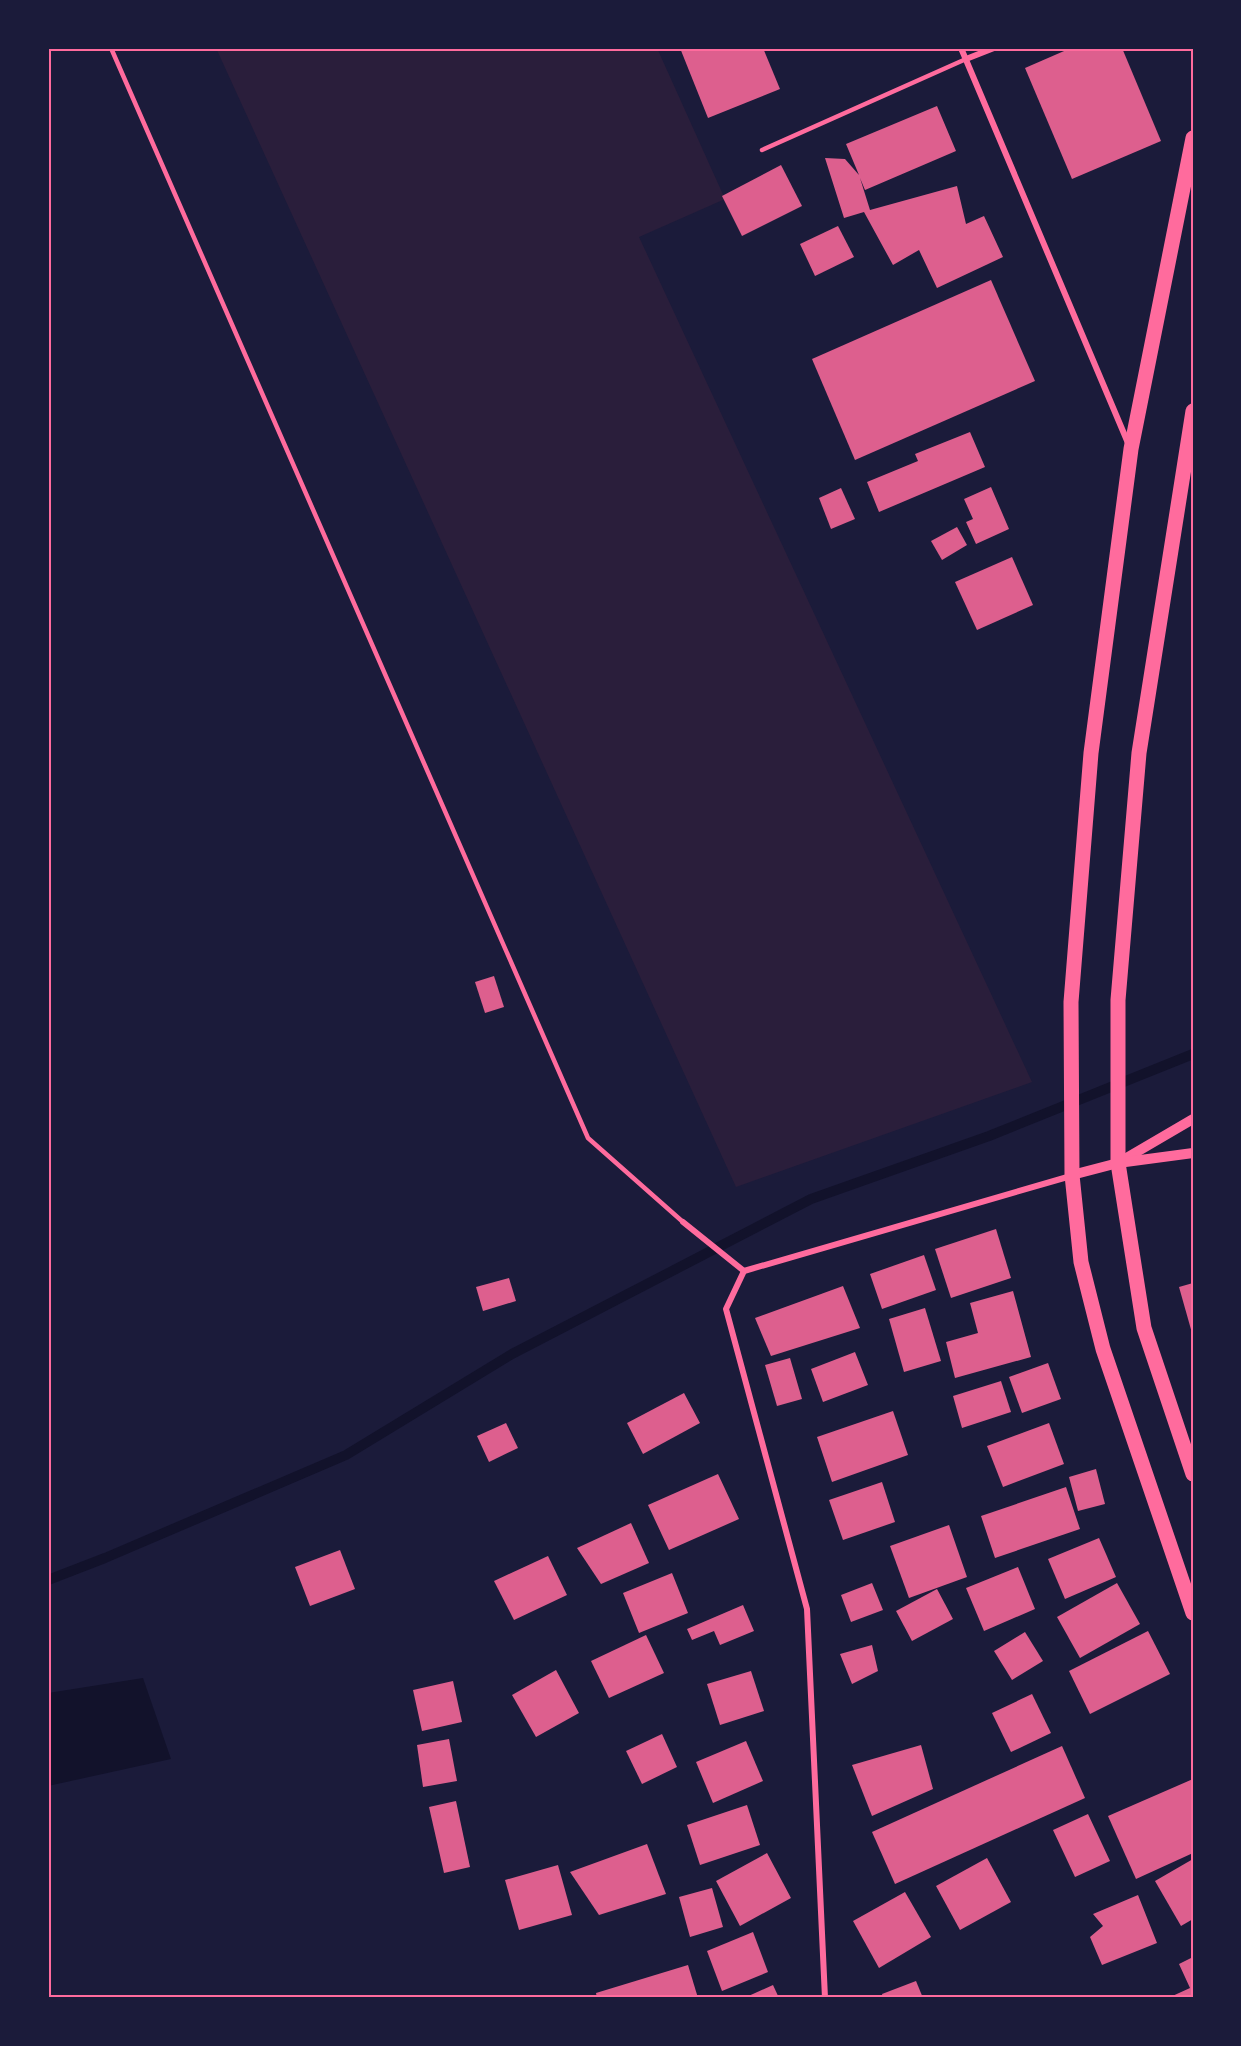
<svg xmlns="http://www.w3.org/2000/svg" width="1241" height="2046" viewBox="0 0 1241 2046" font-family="'Archivo Narrow',sans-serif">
	<rect width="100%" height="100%" fill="#1b1b3a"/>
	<path fill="#2a1e3b" d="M216 48H657L725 199 639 237 1032 1082 736 1187Z"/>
	<path fill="#12122b" d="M143 1678 171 1759 48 1786V1693Z"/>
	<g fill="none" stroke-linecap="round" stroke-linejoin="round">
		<path stroke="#12122b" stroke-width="10" d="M48 1580 105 1558 346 1455 512 1354 811 1199 989 1136 1193 1054"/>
	</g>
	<g fill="#dd5f8e">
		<path d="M680 48H763L780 89 708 118Z"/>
		<path d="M1071 48H1122L1161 141 1072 179 1025 68Z"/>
		<path d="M937 106 956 151 865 190 860 178 870 210 957 186 966 224 984 216 1003 257 937 288 919 250 893 265 864 212 844 218 825 158 845 159 859 175 846 144Z"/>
		<path d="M781 165 802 206 742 236 722 196Z"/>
		<path d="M838 226 854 257 815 276 800 244Z"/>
		<path d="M991 280 1035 381 855 460 812 359Z"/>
		<path d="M970 432 985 467 879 512 867 482 918 461 915 454Z"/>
		<path d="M991 487 1009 529 976 544 966 522 973 519 964 499Z"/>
		<path d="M841 488 855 519 831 529 819 498Z"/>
		<path d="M957 527 967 545 942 560 931 541Z"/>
		<path d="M1012 557 1033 605 977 630 955 582Z"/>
		<path d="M494 976 504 1007 485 1013 475 982Z"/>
		<path d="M996 1229 1011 1278 951 1298 935 1249Z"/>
		<path d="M924 1255 936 1290 882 1309 870 1274Z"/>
		<path d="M509 1278 516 1301 483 1311 476 1287Z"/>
		<path d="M1193 1283V1333H1192L1179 1287Z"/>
		<path d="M843 1286 860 1328 771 1356 755 1318Z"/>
		<path d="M1013 1291 1031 1357 955 1378 946 1342 978 1333 970 1303Z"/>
		<path d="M925 1308 941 1361 904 1372 889 1319Z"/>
		<path d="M855 1352 868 1385 823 1402 811 1369Z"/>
		<path d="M790 1358 802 1399 777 1406 765 1365Z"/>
		<path d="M1048 1363 1061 1399 1022 1413 1009 1377Z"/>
		<path d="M1001 1381 1011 1412 962 1428 953 1396Z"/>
		<path d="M684 1393 700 1423 643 1454 627 1423Z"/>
		<path d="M893 1411 908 1455 832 1482 817 1437Z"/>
		<path d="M506 1423 518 1448 489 1462 477 1436Z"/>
		<path d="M1049 1423 1064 1464 1003 1487 987 1446Z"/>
		<path d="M1096 1469 1105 1504 1078 1511 1069 1477Z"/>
		<path d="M718 1474 739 1519 669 1550 648 1505Z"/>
		<path d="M882 1482 895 1522 843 1540 829 1500Z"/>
		<path d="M1066 1487 1080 1529 995 1558 981 1516Z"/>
		<path d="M631 1523 649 1563 601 1584 577 1548Z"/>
		<path d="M949 1525 967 1577 909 1598 890 1546Z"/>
		<path d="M1099 1538 1116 1577 1065 1599 1048 1559Z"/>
		<path d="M340 1550 355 1589 310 1606 295 1567Z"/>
		<path d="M548 1556 567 1595 514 1620 494 1581Z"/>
		<path d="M1018 1567 1035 1609 984 1631 966 1588Z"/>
		<path d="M672 1573 688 1613 639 1633 623 1593Z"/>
		<path d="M872 1583 883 1610 851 1622 841 1595Z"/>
		<path d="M1117 1583 1140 1624 1080 1658 1057 1617Z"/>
		<path d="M937 1589 953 1619 912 1641 896 1611Z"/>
		<path d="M743 1605 754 1631 720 1645 714 1631 692 1640 687 1629Z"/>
		<path d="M1148 1631 1170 1674 1090 1714 1069 1671Z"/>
		<path d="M1025 1632 1043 1661 1012 1680 994 1651Z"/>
		<path d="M646 1635 664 1673 609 1698 591 1661Z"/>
		<path d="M872 1645 878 1671 852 1684 840 1654Z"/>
		<path d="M556 1670 579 1713 536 1737 512 1695Z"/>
		<path d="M751 1671 764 1711 720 1725 707 1684Z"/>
		<path d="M453 1681 462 1722 422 1731 413 1690Z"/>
		<path d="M1032 1694 1051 1733 1011 1752 992 1713Z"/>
		<path d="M662 1734 677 1767 642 1784 626 1751Z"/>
		<path d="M449 1739 457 1781 423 1787 417 1745Z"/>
		<path d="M746 1741 763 1781 713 1803 696 1762Z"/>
		<path d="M921 1745 933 1789 872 1816 852 1765Z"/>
		<path d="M1062 1746 1085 1798 895 1884 872 1832Z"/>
		<path d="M1193 1779V1853L1136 1879 1108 1816Z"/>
		<path d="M456 1801 470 1867 444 1873 429 1807Z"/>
		<path d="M747 1805 760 1845 700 1865 687 1825Z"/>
		<path d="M1088 1814 1110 1861 1075 1877 1053 1830Z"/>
		<path d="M647 1844 666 1894 599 1915 570 1872Z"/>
		<path d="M767 1853 791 1898 740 1926 716 1881Z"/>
		<path d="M987 1858 1011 1902 960 1930 936 1886Z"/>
		<path d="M1193 1859V1919L1181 1926 1155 1881Z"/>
		<path d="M558 1865 572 1915 519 1930 505 1880Z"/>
		<path d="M712 1888 723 1927 690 1937 679 1897Z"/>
		<path d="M905 1892 931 1937 879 1968 853 1921Z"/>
		<path d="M1138 1895 1157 1943 1102 1965 1090 1937 1103 1926 1093 1914Z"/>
		<path d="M753 1932 768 1972 722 1991 707 1951Z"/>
		<path d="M1193 1957V1998H1168L1190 1988 1179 1964Z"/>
		<path d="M688 1965 698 1998H597L596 1993Z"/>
		<path d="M916 1981 923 1998H883L882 1994Z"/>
		<path d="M773 1985 779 1998H744Z"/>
	</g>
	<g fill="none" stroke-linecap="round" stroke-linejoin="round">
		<g stroke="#ff6b9d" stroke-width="4.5">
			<path d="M111 48 588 1138 683 1222"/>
			<path d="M762 150 966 59"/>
		</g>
		<g stroke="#ff6b9d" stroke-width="6">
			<path d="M961 48 1128 443"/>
			<path d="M966 59 994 48"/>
			<path d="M683 1222 744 1271"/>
			<path d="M825 1998 807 1609 726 1309 744 1271 1071 1176"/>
		</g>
		<g stroke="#ff6b9d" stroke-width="10">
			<path d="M1123 1160 1193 1119"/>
			<path d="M1072 1175 1118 1163 1193 1153"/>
		</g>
		<g stroke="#ff6b9d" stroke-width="15">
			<path d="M1193 138 1131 449 1091 753 1071 1002 1072 1175 1081 1262 1103 1349 1193 1613"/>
			<path d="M1193 411 1139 753 1118 1000V1163L1144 1328 1193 1474"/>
		</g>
	</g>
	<rect width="1241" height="2046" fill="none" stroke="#1b1b3a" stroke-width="99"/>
	<rect x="50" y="50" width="1142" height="1946" fill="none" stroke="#ff6b9d" stroke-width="2"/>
</svg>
